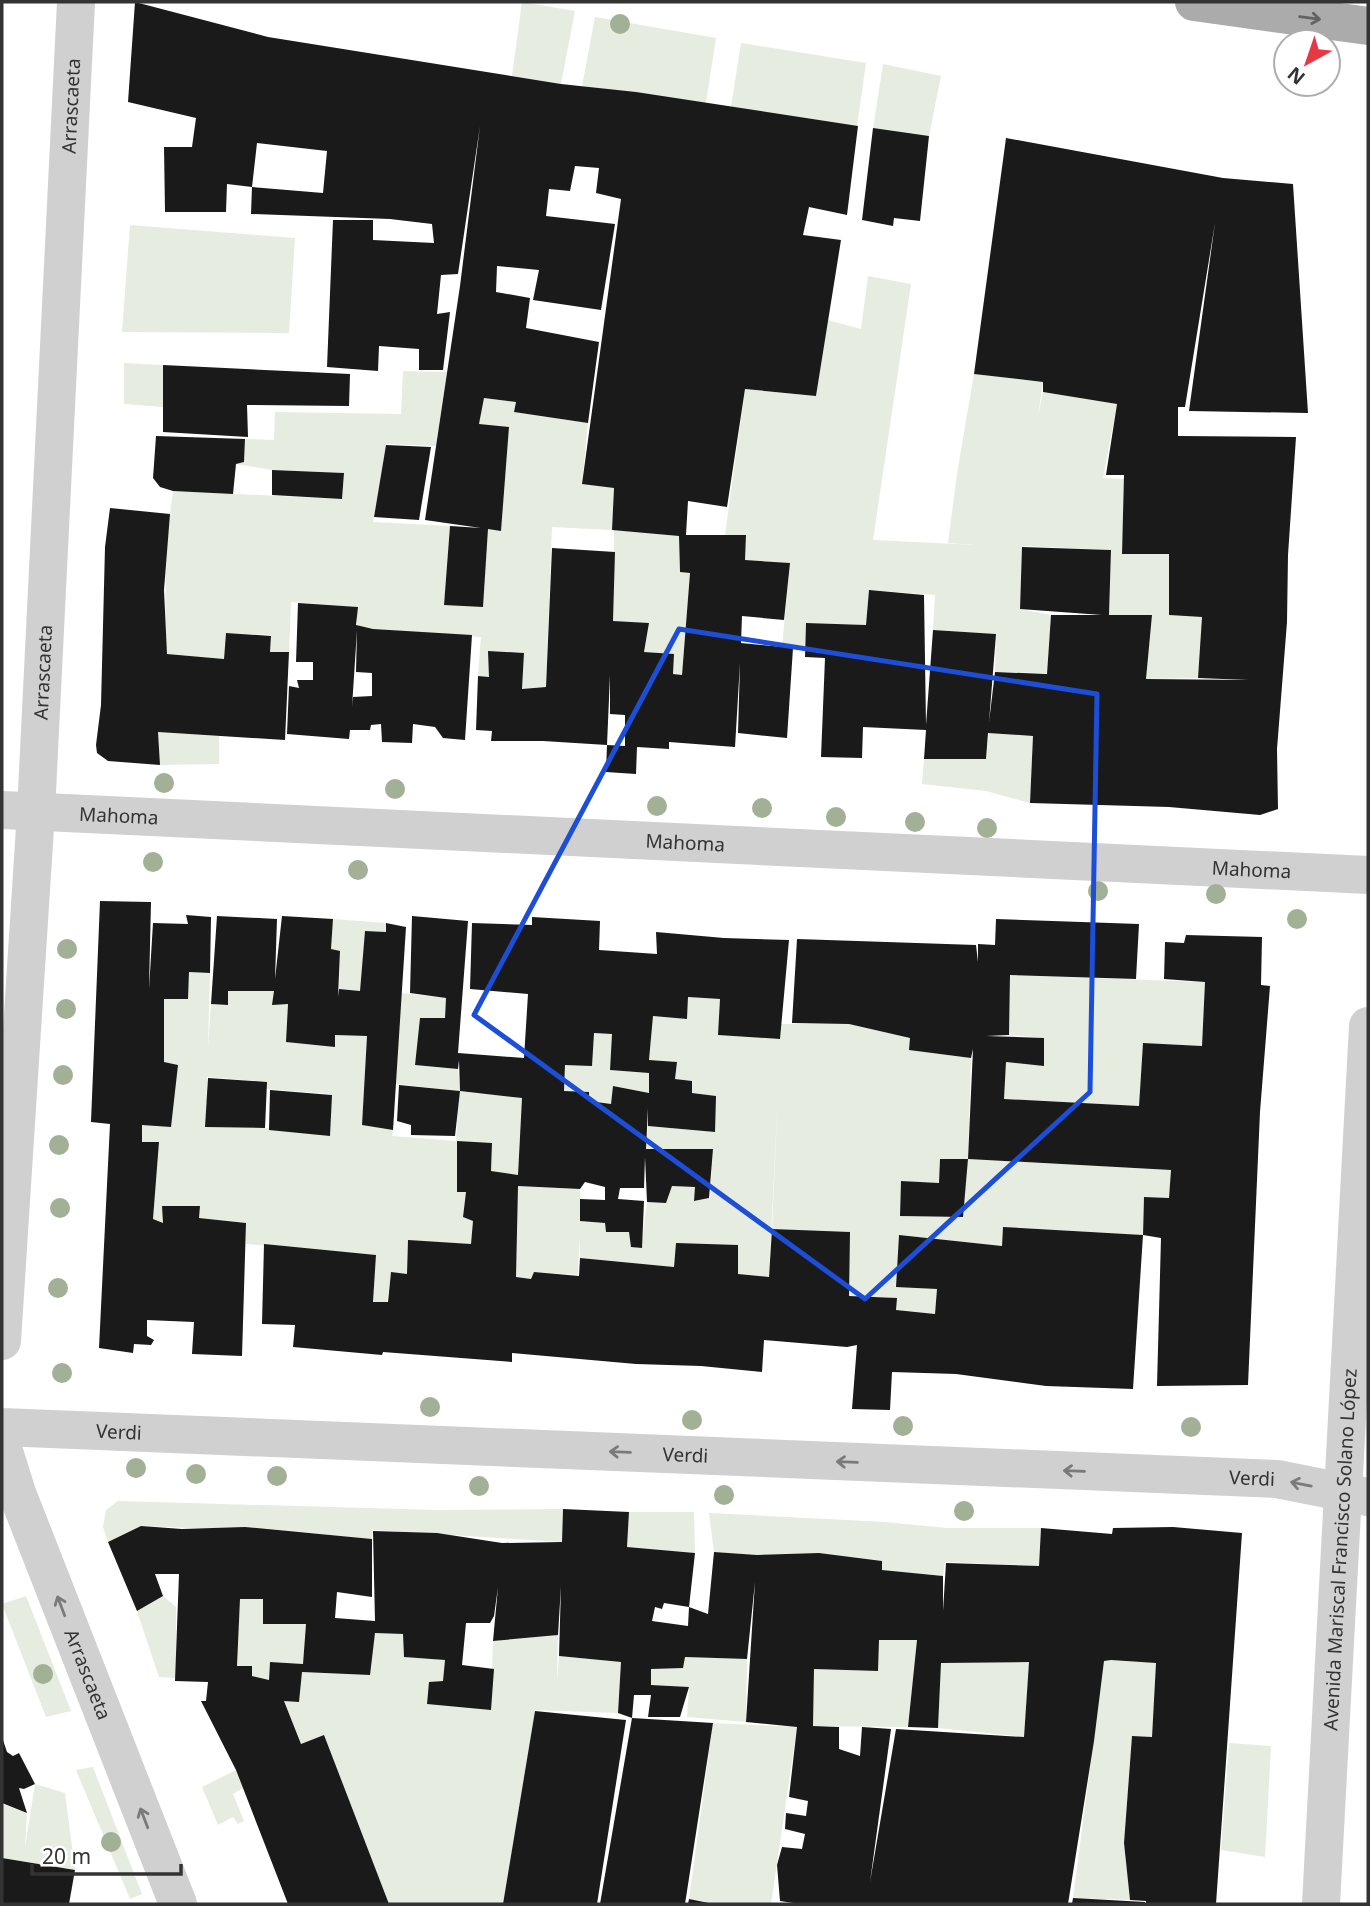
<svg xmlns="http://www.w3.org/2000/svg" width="1370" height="1906" viewBox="0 0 1370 1906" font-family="'Noto Sans',sans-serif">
	<rect width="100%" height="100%" fill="#fff"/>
	<g fill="#e6ecdf" fill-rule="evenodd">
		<path d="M522 2 575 11 561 84 512 76Z"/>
		<path d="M595 17 716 38 706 103 582 86Z"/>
		<path d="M741 43 866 63 857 126 731 107Z"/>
		<path d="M883 64 941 76 929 136 873 129Z"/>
		<path d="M130 225 295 238 289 333 122 332Z"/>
		<path d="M868 276 911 284 873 540 976 545 948 543 957 474 974 374 1043 382 1038 416 1043 392 1117 404 1103 478 1124 479 1122 553 1169 554V615L1202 617 1198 678 1146 679 1152 616 1109 615 1111 550 1022 546 1020 609 1051 615 1047 673 995 672 996 634 933 630 935 595 869 590 866 625 806 623 805 649 782 647 790 563 745 560 746 535H725L745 389 816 396 828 320 861 329Z"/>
		<path d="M124 363 163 365V407L124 404Z"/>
		<path d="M403 371 447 372 436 446 386 444 373 522 450 526 444 604 483 606 488 529 501 530 509 428 479 424 484 398 516 402 514 412 588 423 582 483 614 488 612 530 552 527 546 687 522 689 524 653 489 651V677L478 676 481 637 373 629 357 626V607L291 602 289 652H270L271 635 226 633 224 659 167 654C164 598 165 546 173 491L342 499 344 473 272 470 236 464 244 462 245 439 274 440 275 412 401 414Z"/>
		<path d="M614 530 679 536 680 572 690 573 682 675 673 674 674 654 644 652 649 624 613 621Z"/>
		<path d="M158 732 219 736V764L160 765Z"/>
		<path d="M989 733 1033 736 1030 803 986 791 922 784 924 759H986Z"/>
		<path d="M333 919 386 923V932L365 931 360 991 339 989 340 952 331 949Z"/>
		<path d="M189 972 210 973 208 1048 211 1004 228 1005V991H274L273 1004H288L287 1042 334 1047 335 1035 367 1036 362 1125 393 1130 392 1136 456 1141 459 1091 396 1084 401 993 446 998 445 1018H420L415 1065 458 1069 460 1091 522 1098 518 1175 491 1171 492 1143 457 1142V1192H466L463 1217 473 1221 471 1244 408 1241 407 1274 391 1273 387 1302H373L376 1255 246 1244V1223L199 1218 200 1206H163V1223L153 1219 159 1143 142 1142V1125H170L178 1065 164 1062V999H187ZM207 1077 267 1082V1089L331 1094 330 1136 265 1128 206 1127Z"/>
		<path d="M1010 975 1205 982 1202 1046 1143 1043 1139 1106 1004 1099 1006 1062 1044 1065V1038L1009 1035Z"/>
		<path d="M688 997 720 999 719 1035 780 1039 781 1024H849L910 1038V1050L971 1058 968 1159 1171 1170 1169 1198 1144 1197 1143 1235 1003 1227 1002 1246 899 1235 896 1286 937 1289 935 1314 896 1310V1298L849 1296V1233L772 1229 778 1093 769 1277 738 1274 676 1243 674 1267 580 1258V1235L578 1275 534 1272 531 1279 516 1277 517 1186 580 1189V1221L605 1223 606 1232H629L631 1246 641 1248 647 1202 665 1203 672 1186 695 1187V1201L710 1198 713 1149H646L648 1126 714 1132 715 1096 692 1093V1081L675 1079 677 1062 649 1060 653 1016 687 1019ZM901 1181 939 1183 963 1217 900 1216Z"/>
		<path d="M594 1033 612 1034 610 1070 649 1073V1093L613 1086 611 1104 589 1101V1092L564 1091 565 1065Z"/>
		<path d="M118 1501 437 1510 563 1509 562 1542 373 1530 372 1539 311 1533 142 1526 108 1542 103 1527 106 1510Z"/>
		<path d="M629 1512H694L695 1553 627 1547Z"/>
		<path d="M709 1513 885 1522 947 1528H1041L1039 1566 945 1562 943 1576 882 1570V1561L819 1553 757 1555 714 1552Z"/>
		<path d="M26 1596 71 1711 46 1717 2 1604Z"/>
		<path d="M163 1596 176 1607V1678L159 1677 137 1611Z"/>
		<path d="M240 1599H263V1624H306L303 1664 270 1662 269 1680 252 1676 251 1666H237Z"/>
		<path d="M375 1633 403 1634 404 1657 445 1660 443 1681 429 1683 427 1703 491 1708 493 1641 558 1635 557 1682 559 1656 621 1662 618 1713 535 1710 503 1904H389L324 1736 301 1744 284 1701H299L302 1672 369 1675Z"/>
		<path d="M879 1640H917L908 1727 813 1726 814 1669 877 1671Z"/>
		<path d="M685 1657 747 1659 746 1722 687 1717 689 1687 651 1685V1669Z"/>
		<path d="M1111 1660 1156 1663 1152 1737 1132 1736 1124 1843 1130 1900 1073 1898 1104 1661Z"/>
		<path d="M1029 1662 1024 1737 938 1728 941 1663Z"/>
		<path d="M713 1723 797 1727 771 1904H715L689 1899Z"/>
		<path d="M1229 1743 1271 1746 1265 1857 1221 1850Z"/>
		<path d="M93 1767 142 1894 130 1899 76 1770Z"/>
		<path d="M236 1770 243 1788 233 1794 244 1821 238 1824 233 1817 218 1825 202 1787Z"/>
		<path d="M35 1784 65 1793 75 1870 2 1858V1804L27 1813 25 1847Z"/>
	</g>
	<g fill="#1a1a1a" fill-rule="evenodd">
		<path d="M135 2 268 37 561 84 636 92 858 126 847 215 809 207 803 235 841 240 816 396 745 389 727 507 688 501 686 535H746L745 560 790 563 784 620 742 616 741 643 793 648 787 738 738 733 740 663 735 747 669 742V749L637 747 636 774 606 772 607 745 543 741H491L492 731 476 730 478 676 489 677 488 651 524 653 522 689 546 687 552 548 615 552 613 621 649 623 644 652 674 654 673 674 682 675 690 573 680 572 679 536 612 530 614 488 582 484 621 199 596 193 599 168 575 166 570 191 549 189 546 216 615 224 601 310 533 300 539 270 497 266 496 292 530 298 526 328 599 342 588 423 514 412 516 402 484 398 479 424 509 427 501 531 488 529 483 607 444 605 450 526 481 528 425 520 460 286 480 126 458 274 441 275 437 314 450 312 443 370H419V349L379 346 378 371 327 367 333 220H373V240L434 243 432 224 390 219 251 214 252 187 323 193 327 151 257 143 252 187 227 184 226 212H165L164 147H192L196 118 128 102ZM610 675V714L625 715V746L607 745Z"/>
		<path d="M873 128 929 136 920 221 894 218 893 226 862 220Z"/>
		<path d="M1006 138 1223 178 1293 184 1308 413 1189 411 1215 223 1185 407H1178V436L1296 437 1288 555 1287 622 1277 749 1278 809 1260 815 1169 807 1030 803 1033 736 988 733 986 759H924L926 730 863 727 862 758 821 757 825 658 805 657 806 623 866 625 869 590 924 595 926 725 933 630 996 634 989 722 995 672 1047 674 1051 615H1102L1020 609 1022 547 1111 550 1109 615H1152L1146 679 1248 680 1198 678 1202 617 1169 615V554H1122L1124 475H1106L1117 404 1043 392V382L974 374Z"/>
		<path d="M163 365 350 374 349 406 247 405 248 437 163 432Z"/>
		<path d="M156 436 245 439 244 462 236 464 233 494 173 491 160 487 153 478Z"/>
		<path d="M386 445 431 447 419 520 374 517Z"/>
		<path d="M272 470 344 473 342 499 272 495Z"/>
		<path d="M110 508 170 514 164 590 167 654 224 659 226 633 271 636 270 652H289L285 740 158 732 160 765 108 761 97 753 96 745 101 705 105 547Z"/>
		<path d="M298 603 358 607 356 625 373 629 472 635 465 740 443 738 435 727 413 724 412 743 382 742 381 724 371 725 370 730H350L349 739 287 734 289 686 299 688 297 680H313V662H296ZM357 630 356 672 372 673V696L353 697 352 707Z"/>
		<path d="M100 901 151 902 149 989 153 923 188 924 186 915 211 917 210 973 189 972 188 999H164V1062L178 1065 171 1127 142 1125V1142H159L153 1219 163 1223 162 1206H200L199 1218 246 1223 242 1356 192 1354 194 1322 147 1320V1336L154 1340 151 1345 134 1344 133 1353 99 1348 110 1124 91 1122Z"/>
		<path d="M217 916 277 919 275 979 282 916 333 919 331 949 340 951 338 997 339 989 360 991 365 931 386 932V923L406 927 393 1130 362 1125 367 1036 335 1035V1047L286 1042 288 1004 272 1005 274 991H228V1005L211 1004Z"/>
		<path d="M412 916 468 921 458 1053 524 1058 528 994 470 989 472 923 532 925V917L600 921 599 950 657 954 656 932 724 938 789 940 780 1039 718 1035 720 999 688 997 687 1019 653 1016 649 1060 677 1062 675 1079 692 1081V1093L716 1096 715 1132 648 1126V1108L646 1149H713L709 1198 694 1201 695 1187 672 1186 666 1203 647 1202 645 1157 644 1188H620L618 1199 644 1201 642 1248 631 1247 629 1232H606L605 1223 580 1221V1199L605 1200V1187L585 1182 580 1189 518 1186 516 1277 531 1279 534 1272 579 1276 580 1258 674 1267 676 1243 738 1245V1274L769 1277 772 1229 850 1232 849 1296 897 1298 896 1310 935 1314 937 1289 896 1287 899 1235 1002 1246 1003 1227 1143 1235 1144 1197 1169 1198 1171 1170 968 1159 973 1049 971 1058 909 1050 910 1038 849 1024 792 1023 797 939 976 945 978 962V944L995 945 996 919 1139 924 1136 979 1010 975 1009 1035 986 1036 1044 1038V1066L1006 1062 1004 1099 1139 1106 1143 1043 1202 1046 1205 982 1164 979 1165 942 1184 943 1186 935 1262 937 1261 985 1270 986 1260 1112 1248 1385 1157 1386 1161 1238 1143 1235 1133 1389 1046 1386 956 1374 892 1372 890 1410 852 1409 857 1345 847 1347 764 1340 762 1372 701 1366 636 1364 512 1353V1362L383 1352 382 1355 293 1347 295 1325 262 1324 264 1244 376 1255 373 1302H388L391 1272 407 1274 408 1240 471 1244 473 1221 463 1217 466 1192H457V1141L492 1143 491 1171 518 1175 522 1098 460 1091 455 1136 411 1135V1125L397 1121 399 1085 460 1091 459 1060 458 1069 415 1065 420 1018H445L446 998 410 993ZM594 1033 612 1034 610 1070 649 1073V1093L613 1086 611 1104 589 1101V1092L564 1091 565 1065 592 1066Z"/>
		<path d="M208 1078 267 1082 265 1128 205 1127Z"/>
		<path d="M270 1090 332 1095 330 1136 269 1130Z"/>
		<path d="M940 1159H968L963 1217 900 1216 901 1181 939 1183Z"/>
		<path d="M563 1509 629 1512 627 1547 695 1553 689 1607 664 1603 662 1609 655 1607 652 1621 688 1626 689 1607 708 1614 714 1552 757 1555 819 1553 882 1561V1570L943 1576V1611L946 1563 1039 1566 1041 1528 1112 1534 1113 1528 1173 1527 1242 1533 1216 1904H1146V1901L1130 1900 1124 1843 1132 1736 1152 1737 1156 1663 1111 1660 1104 1661 1094 1741 1068 1904H800L780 1901 777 1865 782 1847 802 1849 805 1834 785 1829 786 1813 806 1816 808 1801 789 1797 797 1727 746 1722 755 1582 747 1659 685 1657 683 1668 651 1669V1685L689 1687 680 1717H648L651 1695H634L632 1718 618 1713 621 1662 559 1656 561 1586 558 1635 493 1641 498 1587 494 1616 490 1623H466L462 1665 494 1669 491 1710 427 1704 429 1682 443 1681 445 1660 404 1657 403 1634 375 1633 370 1675 302 1672 299 1702 284 1701 301 1744 324 1735 389 1904H288L236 1770 201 1701H206L208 1682 175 1681 179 1574H155L163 1596 137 1611 108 1542 141 1526 182 1529 245 1527 372 1539V1597L337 1592 335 1618 375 1621 373 1531 437 1533 502 1543 562 1542ZM240 1599H263V1624H306L303 1664 270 1662 269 1680 252 1676V1666H237ZM879 1640H917L908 1727 938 1728 941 1663 1029 1662 1024 1737 896 1729 870 1882 891 1729 862 1727 860 1756 839 1749V1727L813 1726 814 1669 878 1671Z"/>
		<path d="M535 1711 626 1720 597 1904H503Z"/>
		<path d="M632 1718 713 1723 685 1904H600Z"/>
		<path d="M2 1737 7 1752 13 1756 19 1753 35 1784 24 1789 19 1788 27 1813 2 1803Z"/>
		<path d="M2 1858 75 1870 69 1904H2Z"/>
		<path d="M1073 1898 1145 1902V1904H1072Z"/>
		<path d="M689 1899 709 1903V1904H688Z"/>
	</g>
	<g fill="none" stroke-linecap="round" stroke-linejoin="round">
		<g stroke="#d0d0d0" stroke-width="38">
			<path id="s1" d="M2 810 1368 875"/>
			<path id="s2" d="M2 1341 36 812 76 2"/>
			<path id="s3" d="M2 1427 1277 1479 1368 1497"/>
			<path id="s4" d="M2 1445 17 1493 178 1904"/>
		</g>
		<path stroke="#d0d0d0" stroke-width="38" id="s5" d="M1321 1904 1368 1026"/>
		<path stroke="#ababab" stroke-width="38" d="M1194 2 1368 26"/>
	</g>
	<g fill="#a2b095">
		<circle cx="620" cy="24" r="10"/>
		<circle cx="164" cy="783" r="10"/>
		<circle cx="395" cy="789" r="10"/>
		<circle cx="657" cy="806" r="10"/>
		<circle cx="762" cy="808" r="10"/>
		<circle cx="836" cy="817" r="10"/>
		<circle cx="915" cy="822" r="10"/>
		<circle cx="987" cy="828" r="10"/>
		<circle cx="153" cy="862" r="10"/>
		<circle cx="358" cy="870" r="10"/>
		<circle cx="1098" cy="891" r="10"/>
		<circle cx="1216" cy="894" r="10"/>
		<circle cx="1297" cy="919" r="10"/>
		<circle cx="67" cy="949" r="10"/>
		<circle cx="66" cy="1009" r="10"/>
		<circle cx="63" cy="1075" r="10"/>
		<circle cx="59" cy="1145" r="10"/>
		<circle cx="60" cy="1208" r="10"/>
		<circle cx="58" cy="1288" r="10"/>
		<circle cx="62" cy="1373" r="10"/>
		<circle cx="430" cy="1407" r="10"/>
		<circle cx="692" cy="1420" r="10"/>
		<circle cx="903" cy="1426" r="10"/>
		<circle cx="1191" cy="1427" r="10"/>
		<circle cx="136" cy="1468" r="10"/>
		<circle cx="196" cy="1474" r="10"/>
		<circle cx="277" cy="1476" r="10"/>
		<circle cx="479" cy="1486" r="10"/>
		<circle cx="724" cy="1495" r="10"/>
		<circle cx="964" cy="1511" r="10"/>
		<circle cx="43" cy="1674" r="10"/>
		<circle cx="111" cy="1842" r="10"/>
	</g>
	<defs><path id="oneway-shaft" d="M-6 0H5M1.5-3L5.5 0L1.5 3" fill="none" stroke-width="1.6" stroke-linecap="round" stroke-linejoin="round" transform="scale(1.75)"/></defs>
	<use stroke="#636363" href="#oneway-shaft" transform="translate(1310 18) rotate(8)"/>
	<g stroke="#7a7a7a">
		<use href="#oneway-shaft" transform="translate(620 1452) rotate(-178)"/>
		<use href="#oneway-shaft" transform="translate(847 1462) rotate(-178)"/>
		<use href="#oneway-shaft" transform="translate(1074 1471) rotate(-178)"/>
		<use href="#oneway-shaft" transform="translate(1301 1484) rotate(-169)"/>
		<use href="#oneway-shaft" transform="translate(61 1606) rotate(-111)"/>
		<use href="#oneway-shaft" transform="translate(144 1818) rotate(-111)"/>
	</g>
	<path fill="none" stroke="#1d4ed8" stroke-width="5" stroke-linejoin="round" d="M679 629 1097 694 1090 1092 865 1299 474 1015Z"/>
	<g text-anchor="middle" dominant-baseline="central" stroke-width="7" stroke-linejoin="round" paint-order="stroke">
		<g font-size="19" fill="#333" stroke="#fff">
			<text stroke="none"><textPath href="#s2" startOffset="1237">Arrascaeta</textPath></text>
			<text stroke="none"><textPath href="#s2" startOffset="670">Arrascaeta</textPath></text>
			<text stroke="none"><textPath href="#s1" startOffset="117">Mahoma</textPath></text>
			<text stroke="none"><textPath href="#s1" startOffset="684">Mahoma</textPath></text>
			<text stroke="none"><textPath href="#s1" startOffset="1251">Mahoma</textPath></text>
			<text stroke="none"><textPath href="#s3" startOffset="117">Verdi</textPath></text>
			<text stroke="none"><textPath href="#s3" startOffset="684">Verdi</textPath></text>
			<text stroke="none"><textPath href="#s3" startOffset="1251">Verdi</textPath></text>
			<text stroke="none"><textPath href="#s5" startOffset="355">Avenida Mariscal Francisco Solano López</textPath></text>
			<text stroke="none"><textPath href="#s4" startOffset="245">Arrascaeta</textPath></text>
		</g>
	</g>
	<rect width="1370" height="1906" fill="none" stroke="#333333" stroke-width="7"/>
	<g transform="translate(1307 63) rotate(220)"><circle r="33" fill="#ffffff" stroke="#adadad" stroke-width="2"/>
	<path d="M0-5L12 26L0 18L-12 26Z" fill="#e63946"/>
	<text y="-10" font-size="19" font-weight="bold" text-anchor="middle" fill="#333333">N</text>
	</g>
	<path d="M32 1864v10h149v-10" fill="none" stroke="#333333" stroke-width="3.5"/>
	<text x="42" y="1864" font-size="21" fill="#333333" stroke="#ffffff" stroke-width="5" paint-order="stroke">20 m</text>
</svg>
